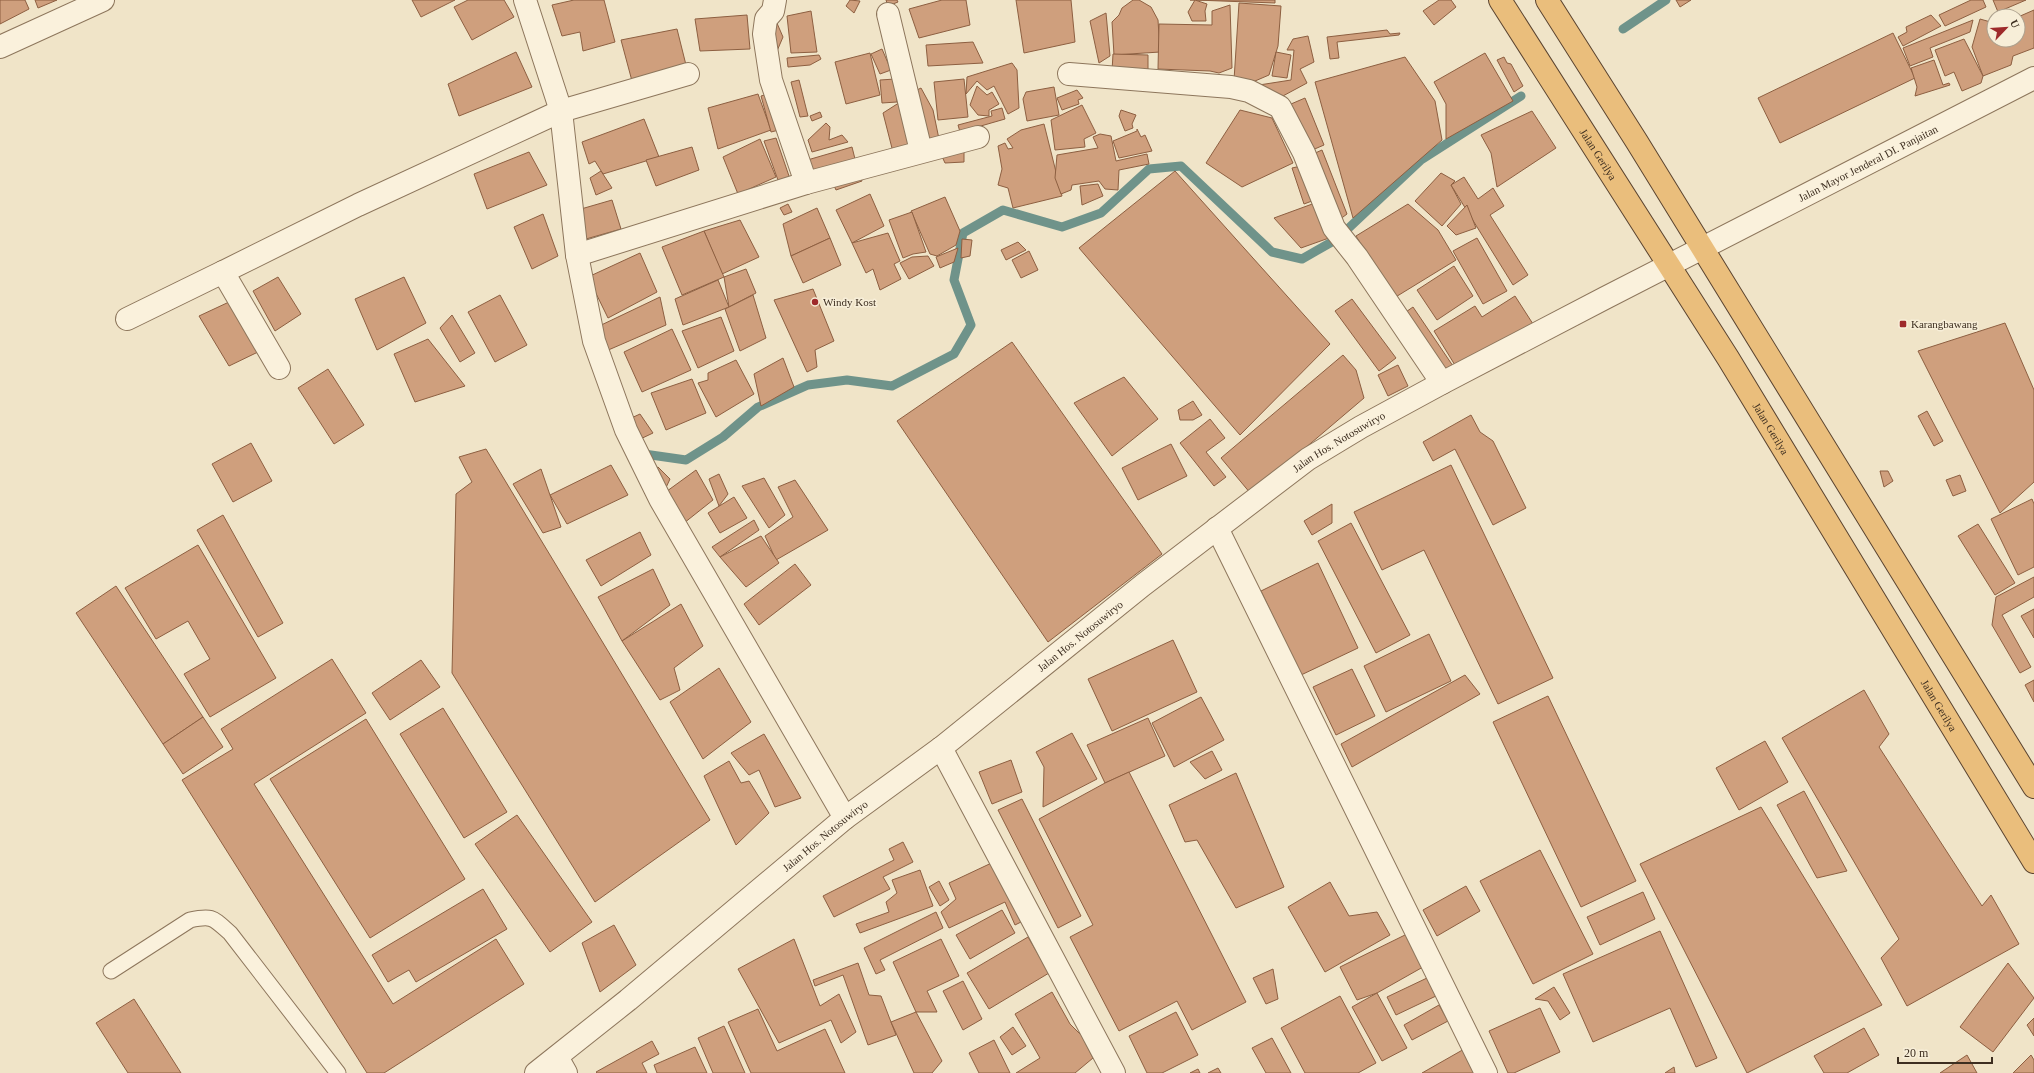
<svg xmlns="http://www.w3.org/2000/svg" width="2034" height="1073" viewBox="0 0 2034 1073" font-family="'Times New Roman',serif">
	<rect width="100%" height="100%" fill="#f0e4c8"/>
	<g fill="none" stroke-linecap="round" stroke-linejoin="round">
		<g stroke="#6f938a" stroke-width="9">
			<path d="M1623 29 1666 0"/>
			<path d="M644 454 686 460 723 437 758 407 808 385 847 380 892 386 954 354 971 325 954 280 963 233 1003 210 1062 227 1101 213 1149 169 1181 166 1272 252 1302 259 1337 239 1421 160 1521 96"/>
		</g>
	</g>
	<g fill="#cf9f7d" stroke="#8d5f41">
		<path d="M0 0H25L29 9 0 24Z"/>
		<path d="M35 0H57L38 8Z"/>
		<path d="M412 0H455L421 17Z"/>
		<path d="M468 0H504L514 17 472 40 454 7Z"/>
		<path d="M574 0H604L615 42 583 51 580 32 562 36 552 5Z"/>
		<path d="M850 0 860 1 854 13 846 6Z"/>
		<path d="M886 0H897L898 2 888 6Z"/>
		<path d="M942 0H966L970 25 919 38 909 9Z"/>
		<path d="M1016 0H1071L1075 42 1024 53Z"/>
		<path d="M1133 0H1139L1151 7 1158 20 1160 52 1114 55 1112 22 1119 15 1122 8Z"/>
		<path d="M1190 0H1275V3L1195 0Z"/>
		<path d="M1195 0 1207 4 1205 11 1206 21H1192L1188 12Z"/>
		<path d="M1439 0H1451L1456 7 1434 25 1423 11Z"/>
		<path d="M1676 0H1691L1680 7Z"/>
		<path d="M1971 0H1983L1986 7 1945 26 1939 15Z"/>
		<path d="M1993 0H2026L1998 12Z"/>
		<path d="M1239 3 1281 6 1278 46 1269 75 1255 81 1234 80Z"/>
		<path d="M1230 5 1232 68 1219 73 1210 71 1158 69 1159 24 1212 25V11Z"/>
		<path d="M2034 10V48L2013 56 2011 65 1983 76 1972 47 1980 19 1994 23V40H2018V17Z"/>
		<path d="M811 11 817 52 791 53 787 16Z"/>
		<path d="M1106 13 1110 56 1099 63 1090 21Z"/>
		<path d="M773 14 783 37 777 51 768 20Z"/>
		<path d="M747 15 750 49 700 51 695 19Z"/>
		<path d="M1931 15 1941 26 1903 46 1898 37 1907 32 1906 27Z"/>
		<path d="M1973 20 1970 32 1930 48 1933 57 1910 66 1903 48Z"/>
		<path d="M677 29 686 65 632 81 621 40Z"/>
		<path d="M1387 30 1390 34 1400 33 1399 35 1337 42 1339 58 1330 59 1327 37Z"/>
		<path d="M1893 33 1915 78 1780 143 1758 98Z"/>
		<path d="M1308 36 1314 62 1300 69 1307 83 1281 97 1259 85 1291 80 1294 50H1287L1293 39Z"/>
		<path d="M1964 39 1983 76 1981 83 1962 91 1954 72 1945 76 1935 50Z"/>
		<path d="M973 42 983 63 928 66 926 45Z"/>
		<path d="M882 49 891 70 880 74 871 54Z"/>
		<path d="M516 52 532 87 459 116 448 84Z"/>
		<path d="M1276 52 1291 55 1287 78 1272 76Z"/>
		<path d="M870 53 880 95 846 104 835 62Z"/>
		<path d="M1485 53 1513 101 1446 139V104L1434 82Z"/>
		<path d="M1113 54 1148 55V73L1112 71Z"/>
		<path d="M819 55 821 59 810 65 788 67 787 58Z"/>
		<path d="M1405 57 1435 101 1442 140 1353 218 1315 82Z"/>
		<path d="M1504 57 1507 63 1511 64 1523 86 1514 92 1497 60Z"/>
		<path d="M1934 60 1943 85 1949 83 1950 85 1915 96 1917 87 1911 68Z"/>
		<path d="M1012 63 1017 70 1019 108 1008 114 994 86 987 90 977 81 966 94 967 77Z"/>
		<path d="M895 79 897 102 882 103 880 80Z"/>
		<path d="M964 79 968 117 938 120 934 82Z"/>
		<path d="M799 80 808 116 800 117 791 82Z"/>
		<path d="M977 86 987 95 992 92 999 104 989 110V116L978 115 970 105Z"/>
		<path d="M1054 87 1059 115 1027 121 1023 99 1026 92Z"/>
		<path d="M921 88 933 110 939 139 923 142 913 92Z"/>
		<path d="M1077 90 1083 98 1078 100 1079 104 1062 110 1057 98Z"/>
		<path d="M758 94 771 130 718 149 708 108Z"/>
		<path d="M768 94 779 130 771 132 761 96Z"/>
		<path d="M1305 98 1324 145 1310 151 1291 104Z"/>
		<path d="M905 99 918 150 894 156 883 113Z"/>
		<path d="M1082 105 1096 133 1084 139 1085 147 1055 150 1051 120Z"/>
		<path d="M1002 108 1005 119 960 132 958 125 992 116 991 111Z"/>
		<path d="M1121 110 1136 115 1132 124 1133 128 1125 131 1119 116Z"/>
		<path d="M1240 110 1272 118 1293 163 1242 187 1206 163Z"/>
		<path d="M1532 111 1556 148 1497 187 1491 153 1481 135Z"/>
		<path d="M820 112 822 117 812 121 810 116Z"/>
		<path d="M644 119 659 157 603 174 595 161 589 164 582 142Z"/>
		<path d="M826 123 830 127 829 140 842 135 848 142 812 152 808 140Z"/>
		<path d="M1044 124 1062 196 1013 208 1008 188 998 185 1002 169 998 146 1005 143 1008 149 1013 148 1007 139 1021 130Z"/>
		<path d="M1137 129 1141 137 1145 135 1152 151 1119 158 1113 141 1137 131Z"/>
		<path d="M1100 134 1111 136 1116 161 1147 154 1149 164 1119 170 1118 190 1105 189 1099 181 1072 185 1071 190 1061 194 1055 178 1057 155 1098 148 1093 137Z"/>
		<path d="M776 138 790 179 779 183 764 141Z"/>
		<path d="M760 139 776 177 738 194 723 157Z"/>
		<path d="M692 147 699 170 656 186 646 160Z"/>
		<path d="M852 147 857 167 809 180 804 161Z"/>
		<path d="M964 149V162L945 163 940 152Z"/>
		<path d="M1322 150 1347 214 1339 220 1313 154Z"/>
		<path d="M529 152 547 185 487 209 474 174Z"/>
		<path d="M1301 166 1312 201 1304 204 1292 168Z"/>
		<path d="M601 171 612 188 596 195 590 178Z"/>
		<path d="M859 171 862 181 836 190 832 181Z"/>
		<path d="M1175 171 1330 344 1240 435 1079 248Z"/>
		<path d="M1441 173 1455 181 1451 185 1461 204 1442 226 1415 201Z"/>
		<path d="M1464 177 1478 199 1493 188 1504 206 1490 215 1528 275 1513 285 1451 185Z"/>
		<path d="M1098 184 1103 196 1082 205 1080 186Z"/>
		<path d="M870 194 884 226 852 243 836 210Z"/>
		<path d="M945 197 960 231 956 245 937 256 930 254 911 211Z"/>
		<path d="M612 200 621 229 586 239 581 209Z"/>
		<path d="M1315 203 1329 238 1301 248 1274 218Z"/>
		<path d="M788 204 792 212 784 215 780 208Z"/>
		<path d="M1408 204 1438 230 1456 260 1394 298 1356 236Z"/>
		<path d="M1467 205 1476 228 1456 235 1447 226Z"/>
		<path d="M817 208 830 238 791 256 783 224Z"/>
		<path d="M912 212 926 252 913 254 903 258 889 220Z"/>
		<path d="M543 214 558 256 532 269 514 227Z"/>
		<path d="M740 220 759 257 722 274 704 231Z"/>
		<path d="M704 231 724 277 682 295 662 247Z"/>
		<path d="M888 233 900 261 894 264 901 279 880 290 873 269 866 273 852 243Z"/>
		<path d="M830 238 841 265 803 283 791 256Z"/>
		<path d="M1477 238 1507 291 1483 304 1453 251Z"/>
		<path d="M962 239 972 240 970 256 961 258Z"/>
		<path d="M1018 242 1026 250 1006 260 1001 250Z"/>
		<path d="M958 248 954 262 940 268 936 257Z"/>
		<path d="M1029 251 1038 270 1021 278 1012 260Z"/>
		<path d="M640 253 657 292 608 318 588 277Z"/>
		<path d="M928 256 934 266 909 279 900 263 912 257Z"/>
		<path d="M1454 266 1473 296 1437 320 1417 290Z"/>
		<path d="M746 269 756 293 729 307 724 277Z"/>
		<path d="M278 277 301 314 275 331 253 291Z"/>
		<path d="M404 277 426 323 377 350 355 299Z"/>
		<path d="M718 280 729 307 683 325 675 299Z"/>
		<path d="M813 289 834 341 815 350 817 367 807 372 774 300Z"/>
		<path d="M500 295 527 345 495 362 468 312Z"/>
		<path d="M753 295 766 338 740 351 725 309Z"/>
		<path d="M1515 296 1533 324 1458 370 1434 331 1475 306 1482 317Z"/>
		<path d="M660 297 666 325 606 351 595 328Z"/>
		<path d="M1352 299 1396 358 1379 371 1335 311Z"/>
		<path d="M229 302 258 352 229 366 199 316Z"/>
		<path d="M1413 307 1453 366 1443 373 1403 314Z"/>
		<path d="M452 315 475 353 460 362 440 328Z"/>
		<path d="M721 317 734 351 698 368 682 331Z"/>
		<path d="M2005 323 2034 390V482L2000 513 1918 351Z"/>
		<path d="M672 329 691 370 642 392 624 352Z"/>
		<path d="M428 339 465 386 415 402 394 354Z"/>
		<path d="M1012 342 1162 554 1048 642 897 421Z"/>
		<path d="M1343 355 1356 370 1364 398 1251 494 1221 458Z"/>
		<path d="M783 358 794 387 761 406 754 374Z"/>
		<path d="M736 360 754 394 716 417 698 383 708 380V373Z"/>
		<path d="M1398 365 1408 386 1388 396 1378 375Z"/>
		<path d="M328 369 364 425 334 444 298 388Z"/>
		<path d="M1124 377 1158 419 1112 456 1074 403Z"/>
		<path d="M692 379 706 413 666 430 651 393Z"/>
		<path d="M1193 401 1202 415 1193 420H1180L1178 410Z"/>
		<path d="M1927 411 1943 441 1934 446 1918 416Z"/>
		<path d="M640 414 653 433 634 442 627 420Z"/>
		<path d="M1471 415 1480 432 1493 441 1526 508 1493 525 1455 449 1433 461 1423 442Z"/>
		<path d="M1210 419 1225 438 1206 452 1226 477 1214 486 1180 443Z"/>
		<path d="M251 443 272 481 233 502 212 464Z"/>
		<path d="M1171 444 1187 476 1138 500 1122 468Z"/>
		<path d="M486 449 710 820 595 902 452 673 456 494 472 482 459 457Z"/>
		<path d="M611 465 628 495 567 524 550 495Z"/>
		<path d="M1451 465 1553 678 1498 704 1424 550 1382 570 1354 512Z"/>
		<path d="M658 467 670 479 663 494 649 473Z"/>
		<path d="M541 469 561 527 543 533 513 484Z"/>
		<path d="M696 470 713 500 679 527 663 494Z"/>
		<path d="M1880 471H1888L1893 481 1884 487Z"/>
		<path d="M719 474 728 494 719 506 709 479Z"/>
		<path d="M1960 475 1966 491 1953 496 1946 480Z"/>
		<path d="M764 478 785 515 769 528 742 486Z"/>
		<path d="M795 480 828 530 776 560 765 536 793 517 778 487Z"/>
		<path d="M734 497 747 518 720 533 708 513Z"/>
		<path d="M2032 499 2034 504V567L2018 575 1991 519Z"/>
		<path d="M1332 504V523L1312 535 1304 521Z"/>
		<path d="M223 515 283 623 258 637 197 530Z"/>
		<path d="M754 520 759 530 720 557 712 547Z"/>
		<path d="M1351 523 1410 635 1376 653 1318 541Z"/>
		<path d="M1978 524 2015 583 1995 595 1958 536Z"/>
		<path d="M640 532 651 555 601 586 586 560Z"/>
		<path d="M761 536 779 563 746 587 720 557Z"/>
		<path d="M198 545 276 678 210 717 184 674 210 659 188 621 156 639 125 588Z"/>
		<path d="M1318 563 1358 648 1301 675 1261 591Z"/>
		<path d="M795 564 811 585 759 625 744 604Z"/>
		<path d="M653 569 670 605 622 641 598 597Z"/>
		<path d="M2034 577V597L2002 615 2031 667 2020 673 1992 625 1996 597Z"/>
		<path d="M116 586 203 717 163 744 76 613Z"/>
		<path d="M681 604 703 646 674 668 680 690 660 700 622 641Z"/>
		<path d="M2034 609V638L2021 616Z"/>
		<path d="M1429 634 1451 681 1386 712 1364 666Z"/>
		<path d="M1173 640 1197 692 1112 731 1088 679Z"/>
		<path d="M332 659 366 713 254 784 393 1004 496 939 524 984 384 1073H367L182 780 233 749 221 729Z"/>
		<path d="M421 660 440 687 390 720 372 693Z"/>
		<path d="M719 668 751 722 703 759 670 702Z"/>
		<path d="M1352 669 1375 716 1336 735 1313 687Z"/>
		<path d="M1465 675 1480 694 1352 767 1341 744Z"/>
		<path d="M2034 680V702L2025 685Z"/>
		<path d="M1864 690 1889 734 1879 747 1982 906 1991 895 2019 944 1907 1006 1881 958 1899 939 1782 738Z"/>
		<path d="M1548 696 1636 881 1581 907 1493 722Z"/>
		<path d="M1201 697 1224 740 1174 767 1152 723Z"/>
		<path d="M443 708 507 812 464 838 400 734Z"/>
		<path d="M203 717 223 747 183 774 163 744Z"/>
		<path d="M1148 718 1165 756 1105 783 1087 745Z"/>
		<path d="M366 719 465 879 370 938 270 779Z"/>
		<path d="M1072 733 1097 779 1043 807 1044 767 1036 752Z"/>
		<path d="M764 734 801 798 775 807 759 770 749 775 731 753Z"/>
		<path d="M1765 741 1788 782 1739 810 1716 768Z"/>
		<path d="M1212 751 1222 770 1205 779 1190 762Z"/>
		<path d="M1011 760 1022 792 992 804 979 772Z"/>
		<path d="M729 761 741 783 749 781 769 813 736 845 704 776Z"/>
		<path d="M1129 772 1246 1002 1192 1030 1177 1001 1119 1031 1070 937 1093 925 1039 819 1105 783Z"/>
		<path d="M1236 773 1284 887 1236 908 1197 840 1185 842 1169 805Z"/>
		<path d="M1804 791 1847 871 1817 878 1777 805Z"/>
		<path d="M1022 799 1081 916 1058 928 998 810Z"/>
		<path d="M1761 807 1882 1005 1747 1073 1640 864Z"/>
		<path d="M517 815 592 922 550 952 475 844Z"/>
		<path d="M903 842 913 862 883 877 890 889 834 917 823 896 894 860 889 849Z"/>
		<path d="M1540 850 1593 954 1533 984 1480 881Z"/>
		<path d="M1000 859 1027 919 1015 925 1005 902 949 928 941 912 956 899 949 883Z"/>
		<path d="M920 870 933 906 860 933 856 924 889 912 886 902 897 893 892 880Z"/>
		<path d="M939 881 949 900 940 906 929 887Z"/>
		<path d="M1330 882 1349 916 1377 912 1390 935 1325 972 1288 907Z"/>
		<path d="M1466 886 1480 911 1437 936 1423 910Z"/>
		<path d="M483 889 507 929 416 982 409 970 388 982 372 955Z"/>
		<path d="M1643 892 1655 919 1600 945 1587 917Z"/>
		<path d="M1002 910 1015 933 970 959 956 935Z"/>
		<path d="M936 912 943 928 880 960 885 970 876 974 864 948Z"/>
		<path d="M614 925 636 965 600 992 582 943Z"/>
		<path d="M1660 931 1717 1058 1696 1067 1670 1008 1593 1042 1563 974Z"/>
		<path d="M1407 934 1423 967 1377 993 1357 1000 1340 967Z"/>
		<path d="M1028 937 1049 973 989 1009 967 973Z"/>
		<path d="M794 939 820 1006 839 994 856 1032 841 1043 831 1020 779 1043 738 969Z"/>
		<path d="M941 939 959 976 927 991 937 1012H916L893 962Z"/>
		<path d="M858 963 869 995 881 996 896 1035 868 1045 843 975 815 986 813 980Z"/>
		<path d="M2008 963 2034 998 1993 1052 1960 1027Z"/>
		<path d="M1273 969 1278 999 1266 1004 1253 978Z"/>
		<path d="M1427 978 1436 996 1396 1015 1387 997Z"/>
		<path d="M963 981 982 1019 963 1030 943 991Z"/>
		<path d="M1554 987 1570 1013 1560 1020 1548 1001 1535 999Z"/>
		<path d="M1052 992 1070 1024 1082 1036 1093 1058 1075 1073H1016L1040 1058 1015 1014Z"/>
		<path d="M1377 993 1407 1048 1382 1061 1352 1007Z"/>
		<path d="M1340 996 1376 1063 1358 1073H1305L1281 1028Z"/>
		<path d="M134 999 181 1073H128L96 1023Z"/>
		<path d="M1439 1005 1448 1021 1412 1040 1404 1025Z"/>
		<path d="M1540 1008 1560 1052 1514 1073H1508L1489 1031Z"/>
		<path d="M758 1009 777 1051 825 1029 845 1073H751L728 1022Z"/>
		<path d="M916 1012 942 1061 932 1073H914L891 1022Z"/>
		<path d="M1176 1012 1198 1055 1162 1073H1147L1129 1036Z"/>
		<path d="M2034 1018V1036L2027 1025Z"/>
		<path d="M724 1026 745 1073H713L698 1038Z"/>
		<path d="M1013 1027 1026 1046 1012 1055 1000 1037Z"/>
		<path d="M1864 1028 1879 1055 1847 1073H1824L1814 1056Z"/>
		<path d="M1272 1038 1291 1073H1266L1252 1048Z"/>
		<path d="M994 1040 1010 1073H979L969 1053Z"/>
		<path d="M652 1041 659 1054 642 1063 647 1073H597L596 1072Z"/>
		<path d="M695 1047 707 1073H657L654 1065Z"/>
		<path d="M1466 1048 1480 1073H1422Z"/>
		<path d="M1967 1055 1977 1073H1940Z"/>
		<path d="M2031 1055 2034 1060V1073H2013Z"/>
		<path d="M1674 1067 1675 1073H1665Z"/>
		<path d="M1218 1068 1221 1073H1208Z"/>
		<path d="M1198 1069 1200 1073H1190Z"/>
	</g>
	<g fill="none" stroke-linecap="round" stroke-linejoin="round">
		<defs>
			<path id="service" d="M111 971 190 920C213 915 213 918 230 933L338 1073"/>
			<g id="minor">
				<path d="M525 0 561 111 577 255 594 341 626 430 660 499 845 818"/>
				<path d="M775 0 773 11 766 19 764 34 771 80 806 183"/>
				<path d="M888 14 921 151"/>
				<path d="M0 47 103 0"/>
				<path d="M1069 74 1231 87 1249 91 1280 107 1304 153 1334 228 1357 257 1442 383"/>
				<path d="M577 255 806 183 978 137"/>
				<path d="M127 319 223 272"/>
				<path d="M279 368 223 272 358 205 561 111 688 74"/>
				<path d="M1217 528 1486 1073"/>
				<path d="M941 748 1114 1073"/>
				<path d="M557 1057 566 1073"/>
			</g>
			<g id="tertiary">
				<path id="s1" d="M536 1073 628 1000 845 818 941 748 1143 585 1308 459 1361 427 1442 383 1605 298 2034 78"/>
			</g>
			<g id="trunk">
				<path id="s2" d="M1500 0 1728 358 2034 862"/>
				<path d="M1547 0 1637 142 2034 787"/>
			</g>
		</defs>
		<use href="#service" stroke="#8d765c" stroke-width="17"/>
		<use href="#minor" stroke="#8d765c" stroke-width="24"/>
		<use href="#tertiary" stroke="#8d765c" stroke-width="24"/>
		<use href="#trunk" stroke="#5b4430" stroke-width="24"/>
		<use href="#service" stroke="#faf1dc" stroke-width="15"/>
		<use href="#minor" stroke="#faf1dc" stroke-width="22"/>
		<use href="#tertiary" stroke="#faf1dc" stroke-width="22"/>
		<use href="#trunk" stroke="#eabe7c" stroke-width="22"/>
	</g>
	<g fill="#9e2a2b" stroke="#f7eed8" stroke-width="1.5">
		<circle cx="815" cy="302" r="4"/>
		<rect x="1899" y="320" width="8" height="8" rx="2"/>
	</g>
	<g text-anchor="middle" dominant-baseline="central" stroke-width="3" stroke-linejoin="round" paint-order="stroke">
		<g font-size="11" fill="#3d2e20" stroke="#f7eed8">
			<text stroke="none"><textPath href="#s2" startOffset="183">Jalan Gerilya</textPath></text>
			<text stroke="none"><textPath href="#s1" startOffset="1620">Jalan Mayor Jenderal DI. Panjaitan</textPath></text>
			<text stroke="none"><textPath href="#s2" startOffset="507">Jalan Gerilya</textPath></text>
			<text stroke="none"><textPath href="#s1" startOffset="1022">Jalan Hos. Notosuwiryo</textPath></text>
			<text stroke="none"><textPath href="#s1" startOffset="698">Jalan Hos. Notosuwiryo</textPath></text>
			<text stroke="none"><textPath href="#s2" startOffset="831">Jalan Gerilya</textPath></text>
			<text stroke="none"><textPath href="#s1" startOffset="374">Jalan Hos. Notosuwiryo</textPath></text>
		</g>
		<g font-size="11" fill="#3d2e20" stroke="#f7eed8" text-anchor="start">
			<text x="823" y="302">Windy Kost</text>
			<text x="1911" y="324">Karangbawang</text>
		</g>
	</g>
	<g transform="translate(2006 28) rotate(65)"><circle r="19" fill="#f7eed8" stroke="#ada18e"/>
	<path d="M0-3L7 15L0 10L-7 15Z" fill="#9e2a2b"/>
	<text y="-6" font-size="11" font-weight="bold" text-anchor="middle" fill="#3d2e20">U</text>
	</g>
	<path d="M1898 1057v6h94v-6" fill="none" stroke="#3d2e20" stroke-width="2"/>
	<text x="1904" y="1057" font-size="12" fill="#3d2e20" stroke="#f7eed8" stroke-width="3" paint-order="stroke">20 m</text>
</svg>
